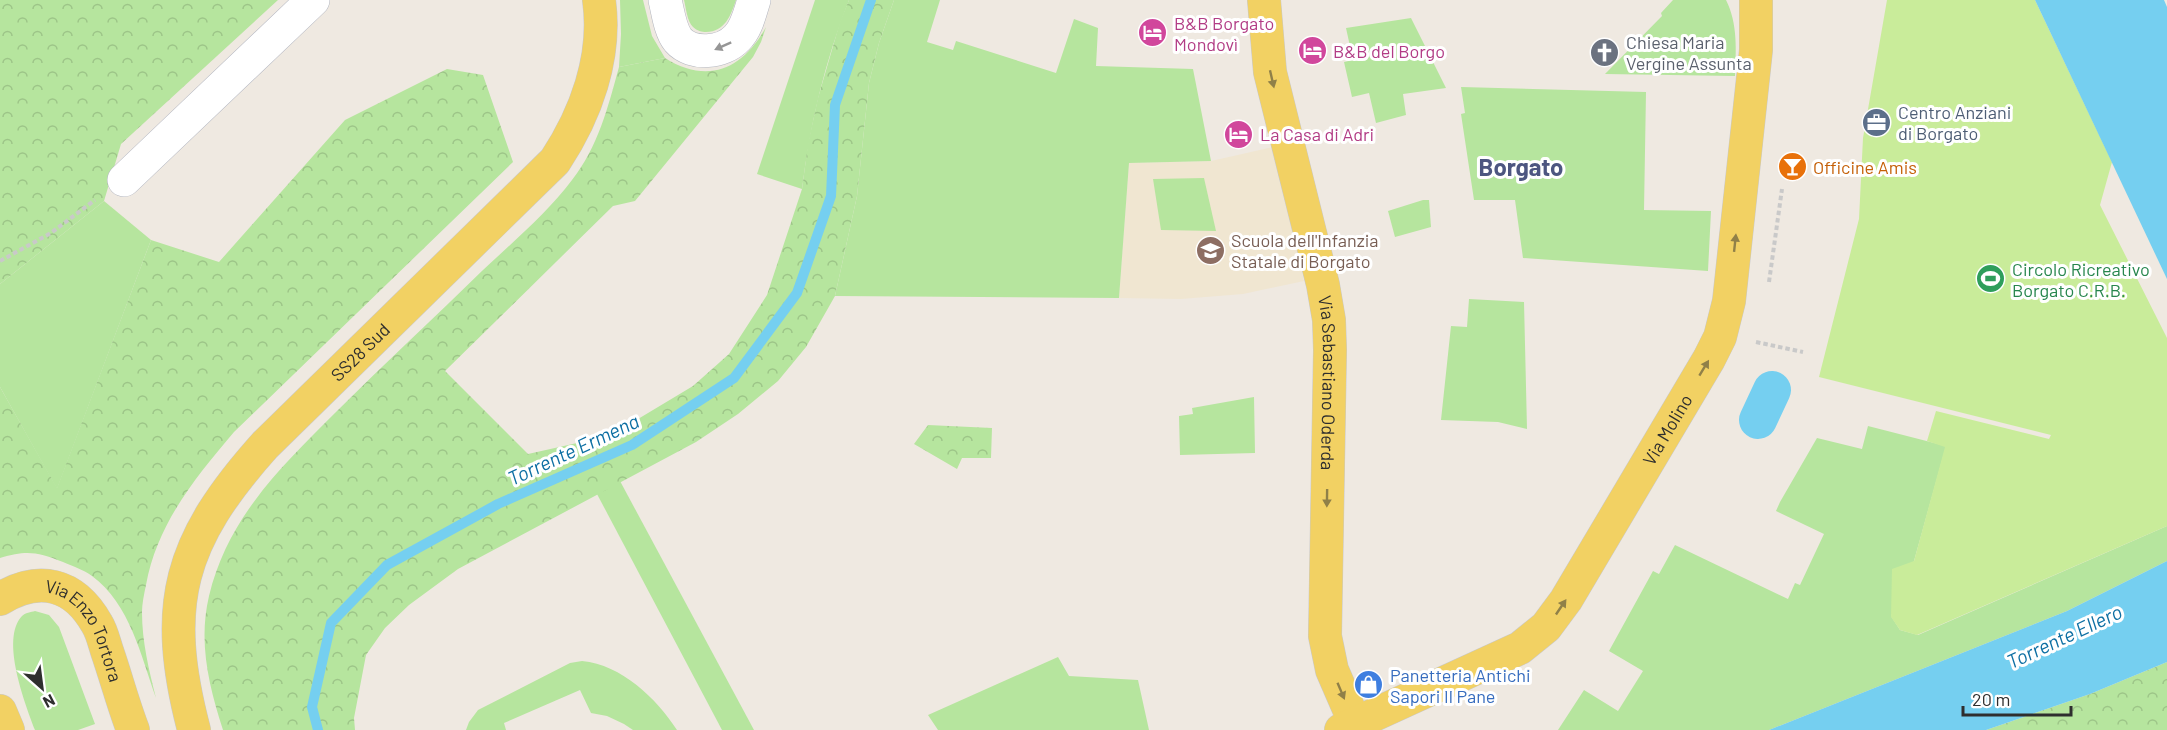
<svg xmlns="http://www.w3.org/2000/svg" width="2167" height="730" viewBox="0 0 2167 730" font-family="Barlow,sans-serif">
	<defs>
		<pattern id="forest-crowns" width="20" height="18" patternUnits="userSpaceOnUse" patternTransform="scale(1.5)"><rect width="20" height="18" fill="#b6e59e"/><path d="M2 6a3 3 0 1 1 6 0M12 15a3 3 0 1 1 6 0" fill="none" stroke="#9dc588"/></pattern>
	</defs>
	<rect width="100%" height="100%" fill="#efe9e1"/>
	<path fill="#f0e6d1" d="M1273 147 1304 281 1243 294 1181 299 1119 298 1129 163 1211 161Z"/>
	<g fill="#b6e59e">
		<path d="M620 0H643L652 36 665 58 619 67 621 34Z"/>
		<path d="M684 0H736C731 15 725 32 706 32 702 32 697 31 693 27 687 21 686 8 684 0Z"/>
		<path d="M815 0H849C825 61 810 124 802 189L757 174Z"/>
		<path d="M894 0H940L927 42 953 50 956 41 1056 73 1074 19 1098 28 1096 66 1193 69 1211 161 1129 163 1119 298 835 296 857 196 869 83 879 43Z"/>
		<path d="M1673 0H1726C1738 24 1736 50 1735 76L1605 74 1662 16 1661 13Z"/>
		<path d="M1411 18 1446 88 1403 94 1406 115 1376 123 1369 93 1352 97 1344 62 1353 60 1346 28Z"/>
		<path d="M1461 87 1646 92 1644 210 1711 211 1708 271 1523 258 1515 200H1474L1461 114 1465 113Z"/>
		<path d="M1204 178 1216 231 1161 230 1153 179Z"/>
		<path d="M1423 200H1429L1431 227 1395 237 1388 211Z"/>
		<path d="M104 201 151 240 57 489 0 387V284Z"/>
		<path d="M1469 299 1524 302 1527 429 1498 422 1441 420 1451 326 1467 327Z"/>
		<path d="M1254 397 1255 453 1180 455 1179 416 1193 414 1192 408Z"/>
		<path d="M1868 426 1946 446 1914 561 1891 616 1900 630 1918 635 2167 526V561L2067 611 1769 730H1558L1584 690 1618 711 1643 671 1609 651 1653 571 1659 574 1675 545 1788 599 1795 583 1800 585 1824 534 1776 511 1780 502 1817 438 1862 449Z"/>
		<path d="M620 481 754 730H722L597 494Z"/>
		<path d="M35 611 49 615 59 627 95 724 78 730H35C25 703 0 639 22 616 25 613 31 612 35 611Z"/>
		<path d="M1058 657 1069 676 1138 680 1149 730H938L928 715Z"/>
		<path d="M582 661C622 665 656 698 677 730H633L624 724 607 716 591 713 580 690 504 723 506 730H466L469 722 478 710 570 663Z"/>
	</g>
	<g fill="url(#forest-crowns)">
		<path d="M0 0H278L121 144 104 201 0 284Z"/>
		<path d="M849 0H894L879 43 869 83 857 196 835 296 806 347 778 381 738 414 696 442 458 569 409 605 385 628 366 655 354 718 355 730H223C209 686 198 643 209 596 228 517 281 467 336 412 384 364 434 318 483 270 513 242 547 213 572 180 598 147 608 107 619 67L665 58C708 85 743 69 766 27L761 42 753 57 635 201 613 206 445 371 528 454 595 439 638 419 693 386 729 354 767 295 802 189 808 144 818 98 840 22Z"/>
		<path d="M447 69 483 75 513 162 234 432C195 478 157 524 146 585 144 594 142 604 142 612 142 642 149 670 156 698 141 656 130 604 92 576 84 570 72 566 63 562 37 552 27 550 0 558V387L57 488 151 240 219 262 345 120Z"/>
		<path d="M928 425 992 428 991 458H962L957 469 914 444Z"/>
		<path d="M2167 662V730H1986L2090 694Z"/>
	</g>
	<path fill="#c9ec9a" d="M1887 0H2035L2112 162 2100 205 2167 338V526L1917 635 1900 630 1891 617 1892 569 1914 561 1945 447 1927 441 1936 411 2049 439 2051 435 1819 377 1859 219 1863 138Z"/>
	<g fill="#75cff0">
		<path d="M2035 0H2164L2167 7V279Z"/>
		<path d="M2167 561V662L2090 694 1986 730H1769L2067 611Z"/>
	</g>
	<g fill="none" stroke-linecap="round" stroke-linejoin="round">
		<path stroke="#75cff0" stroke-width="10" d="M318 730 312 707 331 623 387 565 498 504 632 445 734 378 797 293 831 196 835 105 871 0"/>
		<path stroke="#75cff0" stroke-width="38" d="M1758 420 1772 390"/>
		<defs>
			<g id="minor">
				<path d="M665 0C668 12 670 30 678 40 692 56 723 53 737 38 747 28 750 12 754 0"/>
				<path d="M124 180 313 0"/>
			</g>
			<g id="major">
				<path id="s1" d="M1264 0 1270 72 1323 285 1329 320 1330 350 1325 636 1332 670 1358 730"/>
				<path id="s2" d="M0 599C39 575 74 583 97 624 102 632 104 642 107 651 116 677 123 704 133 730"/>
				<path d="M0 711 8 730"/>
				<path id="s3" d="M194 730C161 604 179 541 265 445L555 161C586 114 607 57 599 0"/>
				<path id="s4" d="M1341 730 1520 648 1546 627 1566 600 1709 359 1720 337 1729 301 1756 50V0"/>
			</g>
		</defs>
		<use href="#minor" stroke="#b4b7c1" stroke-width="34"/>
		<use href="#major" stroke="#c9c9c9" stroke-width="34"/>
		<g stroke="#c9c9c9" stroke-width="4" stroke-dasharray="4.5 3" stroke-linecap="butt">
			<path d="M0 261 51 233 95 200"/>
			<path d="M1769 282 1782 189"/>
			<path d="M1756 342 1803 352"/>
		</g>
		<use href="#minor" stroke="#fff" stroke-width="33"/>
		<use href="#major" stroke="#f2d163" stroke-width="33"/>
	</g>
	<defs><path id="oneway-solid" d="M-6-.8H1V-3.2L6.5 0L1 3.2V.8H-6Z" transform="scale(1.5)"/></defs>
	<use fill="#969696" href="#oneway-solid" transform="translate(723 46) rotate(156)"/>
	<g fill="#908048">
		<use href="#oneway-solid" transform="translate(1272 79) rotate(77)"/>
		<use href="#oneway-solid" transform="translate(1735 243) rotate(-84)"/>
		<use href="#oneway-solid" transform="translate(1704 368) rotate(-59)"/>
		<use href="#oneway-solid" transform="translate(1327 498) rotate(91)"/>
		<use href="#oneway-solid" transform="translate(1561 607) rotate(-56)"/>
		<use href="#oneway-solid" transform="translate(1341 691) rotate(67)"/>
	</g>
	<defs>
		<symbol id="hotel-disc" viewBox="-11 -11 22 22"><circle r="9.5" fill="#d1479c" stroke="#fff"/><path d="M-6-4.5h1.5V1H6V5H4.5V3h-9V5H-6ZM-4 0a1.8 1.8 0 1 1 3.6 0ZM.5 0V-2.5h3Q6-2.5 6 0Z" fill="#fff"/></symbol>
		<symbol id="church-disc" viewBox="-11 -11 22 22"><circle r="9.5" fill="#6b7280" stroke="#fff"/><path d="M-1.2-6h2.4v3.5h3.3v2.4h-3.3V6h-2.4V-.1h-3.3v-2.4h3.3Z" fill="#fff"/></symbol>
		<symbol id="office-disc" viewBox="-11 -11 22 22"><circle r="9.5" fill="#5c6f8a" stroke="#fff"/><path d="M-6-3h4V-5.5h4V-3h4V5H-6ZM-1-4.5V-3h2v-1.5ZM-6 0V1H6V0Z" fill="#fff"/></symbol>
		<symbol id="bar-disc" viewBox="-11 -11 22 22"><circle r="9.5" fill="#e8710a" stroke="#fff"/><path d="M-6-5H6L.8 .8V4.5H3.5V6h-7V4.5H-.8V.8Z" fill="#fff"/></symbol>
		<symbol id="school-disc" viewBox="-11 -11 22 22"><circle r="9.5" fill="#8d6e63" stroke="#fff"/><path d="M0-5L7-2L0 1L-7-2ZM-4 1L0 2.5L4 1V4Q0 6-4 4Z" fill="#fff"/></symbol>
		<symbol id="stadium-disc" viewBox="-11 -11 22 22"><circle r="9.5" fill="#2e9e5b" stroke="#fff"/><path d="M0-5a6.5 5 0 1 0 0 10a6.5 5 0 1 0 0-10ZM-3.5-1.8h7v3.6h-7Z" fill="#fff"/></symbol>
		<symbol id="shop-disc" viewBox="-11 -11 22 22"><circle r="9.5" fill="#3f7fe0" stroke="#fff"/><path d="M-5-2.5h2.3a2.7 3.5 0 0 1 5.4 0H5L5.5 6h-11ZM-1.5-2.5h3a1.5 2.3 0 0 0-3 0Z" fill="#fff"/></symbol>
	</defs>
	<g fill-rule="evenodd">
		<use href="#hotel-disc" x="1136" y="16" width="33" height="33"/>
		<use href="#hotel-disc" x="1296" y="34" width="33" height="33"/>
		<use href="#church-disc" x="1588" y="36" width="33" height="33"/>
		<use href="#office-disc" x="1860" y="106" width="33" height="33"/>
		<use href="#hotel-disc" x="1222" y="118" width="33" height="33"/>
		<use href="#bar-disc" x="1776" y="150" width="33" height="33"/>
		<use href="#school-disc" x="1194" y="234" width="33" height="33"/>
		<use href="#stadium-disc" x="1974" y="262" width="33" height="33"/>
		<use href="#shop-disc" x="1352" y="668" width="33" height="33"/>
	</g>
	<g text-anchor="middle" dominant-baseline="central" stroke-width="6" stroke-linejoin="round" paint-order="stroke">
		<g font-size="18" fill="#b23c85" stroke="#fff" text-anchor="start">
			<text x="1174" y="23">B&amp;B Borgato<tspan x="1174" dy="21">Mondovì</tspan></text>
			<text x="1333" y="51">B&amp;B del Borgo</text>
			<text x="1260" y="134">La Casa di Adri</text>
		</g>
		<g font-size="18" fill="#5b616d" stroke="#fff" text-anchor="start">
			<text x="1626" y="42">Chiesa Maria<tspan x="1626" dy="21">Vergine Assunta</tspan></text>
		</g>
		<g font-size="18" fill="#4e5e75" stroke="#fff" text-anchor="start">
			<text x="1898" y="112">Centro Anziani<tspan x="1898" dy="21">di Borgato</tspan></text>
		</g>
		<g font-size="18" fill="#c56008" stroke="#fff" text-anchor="start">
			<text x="1813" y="167">Officine Amis</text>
		</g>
		<g font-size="18" fill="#785e54" stroke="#fff" text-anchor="start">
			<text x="1231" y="240">Scuola dell'Infanzia<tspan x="1231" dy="21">Statale di Borgato</tspan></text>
		</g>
		<g font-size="18" fill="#27864d" stroke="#fff" text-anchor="start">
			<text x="2012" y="269">Circolo Ricreativo<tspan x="2012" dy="21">Borgato C.R.B.</tspan></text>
		</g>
		<g font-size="18" fill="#2e2e2e" stroke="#fff">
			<text stroke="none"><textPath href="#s3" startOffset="444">SS28 Sud</textPath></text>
			<text stroke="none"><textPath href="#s1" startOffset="390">Via Sebastiano Oderda</textPath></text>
			<text stroke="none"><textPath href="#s4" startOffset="462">Via Molino</textPath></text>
			<text stroke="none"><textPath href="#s2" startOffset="112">Via Enzo Tortora</textPath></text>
		</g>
		<g font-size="18" fill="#366cbe" stroke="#fff" text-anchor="start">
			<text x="1390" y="675">Panetteria Antichi<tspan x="1390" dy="21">Sapori Il Pane</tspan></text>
		</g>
		<g font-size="20" font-style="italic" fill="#0d6fa3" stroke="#fff">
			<text transform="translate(573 449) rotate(-25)">Torrente Ermena</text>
			<text transform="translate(2064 636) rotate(-25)">Torrente Ellero</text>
		</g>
		<g font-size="24" font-weight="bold" fill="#4d5680" stroke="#fff">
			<text x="1521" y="166">Borgato</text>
		</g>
	</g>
	<g transform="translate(42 688) rotate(152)" stroke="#ffffff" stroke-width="4.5" paint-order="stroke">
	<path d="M0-4.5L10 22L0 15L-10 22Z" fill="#2e2e2e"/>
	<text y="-9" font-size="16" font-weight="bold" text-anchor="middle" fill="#2e2e2e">N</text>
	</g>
	<path d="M1963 706v9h108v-9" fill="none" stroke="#2e2e2e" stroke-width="3"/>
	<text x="1972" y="706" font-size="18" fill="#2e2e2e" stroke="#ffffff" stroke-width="4.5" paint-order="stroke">20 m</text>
</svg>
